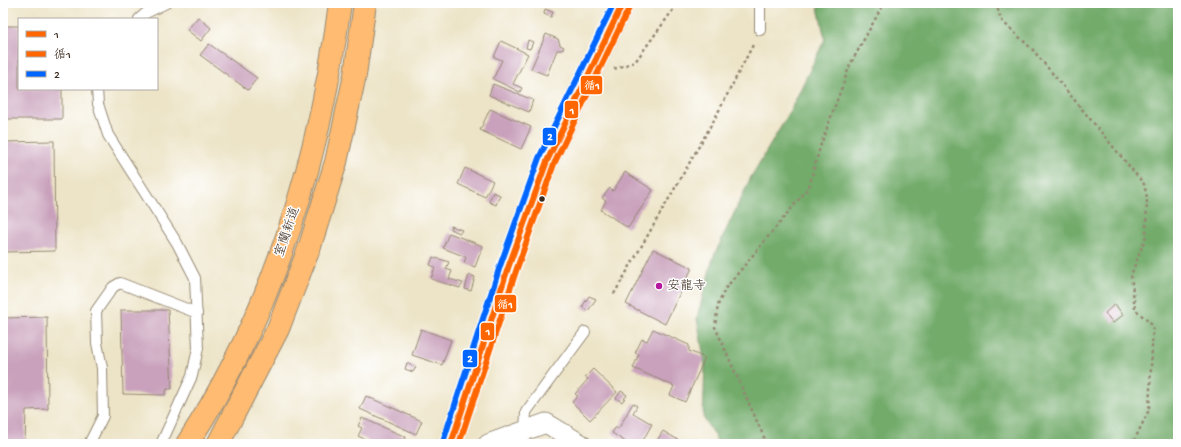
<svg xmlns="http://www.w3.org/2000/svg" width="1181" height="447" viewBox="0 0 1181 447" font-family="'Gochi Hand','Klee One',sans-serif">
	<rect width="100%" height="100%" fill="#fff"/>
	<filter id="ink" filterUnits="userSpaceOnUse"><feTurbulence type="fractalNoise" baseFrequency=".025" numOctaves="2"/><feDisplacementMap in="SourceGraphic" scale="8" xChannelSelector="R" yChannelSelector="G"/><feConvolveMatrix kernelMatrix="1 2 1 2 8 2 1 2 1" color-interpolation-filters="sRGB"/></filter>
	<filter id="wash" filterUnits="userSpaceOnUse"><feTurbulence type="fractalNoise" baseFrequency=".012" numOctaves="4" result="noise"/><feDisplacementMap in="SourceGraphic" scale="16" xChannelSelector="R" yChannelSelector="G"/><feGaussianBlur stdDeviation="0.9" result="paint"/><feColorMatrix in="noise" values="0 0 0 0 0 0 0 0 0 0 0 0 0 0 0 0 0 1.4 0 .05"/><feComposite in="paint" operator="in"/></filter>
	<g filter="url(#wash)">
		<rect width="100%" height="100%" fill="#ede4c7"/>
		<path fill="#72ab6a" stroke="#566a44" d="M817 3H1178V444H719L703 417 705 364 697 318 713 258 751 177 788 115 825 39Z"/>
		<g id="blocks">
			<g fill="#c9a1bc">
				<path d="M545 9 553 12 551 17 544 14Z"/>
				<path d="M198 17 211 28 201 41 187 30Z"/>
				<path d="M3 26H19V89H62V119H3Z"/>
				<path d="M546 34 558 39 560 45 564 47 562 50H557L547 75 531 69Z"/>
				<path d="M528 40 533 42 530 49 526 48Z"/>
				<path d="M501 41 528 54 513 84 522 88 520 92 493 79 502 60 494 57Z"/>
				<path d="M209 44 257 78 248 90 200 55Z"/>
				<path d="M493 84 533 100 529 112 489 95Z"/>
				<path d="M490 109 531 127 521 149 480 130Z"/>
				<path d="M54 141 55 251 3 252V142Z"/>
				<path d="M465 168 493 181 485 197 458 184Z"/>
				<path d="M625 172 653 190 628 228 601 210 606 201 602 198 610 188 613 191Z"/>
				<path d="M493 192 500 195 496 205 489 202Z"/>
				<path d="M451 226 462 230 460 233 450 229Z"/>
				<path d="M449 233 483 246 475 267 464 263 466 257 443 248Z"/>
				<path d="M653 249 692 268 665 324 626 304Z"/>
				<path d="M433 257 449 262 446 269 452 271 449 279 463 283 460 288 431 279 435 267 430 265Z"/>
				<path d="M469 275 475 277 471 291 465 289Z"/>
				<path d="M589 296 596 299 588 311 582 307Z"/>
				<path d="M1115 304 1123 315 1113 323 1105 313Z"/>
				<path d="M121 310H168L172 389H167L165 395 123 394Z"/>
				<path d="M47 317 48 409 26 410 25 444H3V318Z"/>
				<path d="M421 329 451 340 442 365 412 355Z"/>
				<path d="M653 329 689 345V351L705 358 685 402 670 395 674 386 633 368 639 354 635 353 642 339 647 341Z"/>
				<path d="M407 363 416 367 413 372 405 369Z"/>
				<path d="M593 369 617 392 590 420 572 402 578 396 575 394 588 379 585 377Z"/>
				<path d="M621 391 627 395 622 402 616 398Z"/>
				<path d="M366 396 422 421 416 434 360 409Z"/>
				<path d="M633 403 637 406 633 413 652 424 641 444H629L612 433 615 428H619Z"/>
				<path d="M362 418 406 437 403 444H376L358 436 362 428 358 426Z"/>
				<path d="M663 431 685 444H655Z"/>
			</g>
		</g>
	</g>
	<g filter="url(#ink)">
		<use href="#blocks" fill-opacity="0" stroke="#948772" stroke-width="1"/>
		<g fill="none" stroke-linecap="round" stroke-linejoin="round">
			<defs>
				<g id="lane">
					<path d="M139 19 146 13 166 3"/>
					<path d="M760 30V3"/>
					<path d="M97 89 98 104 108 135 177 243 195 278 198 348 192 376 161 444"/>
					<path d="M525 431 526 412 585 332"/>
					<path d="M89 444 103 416 102 368 97 343 96 311 113 287 120 283 197 313"/>
				</g>
				<path id="street" d="M488 444 546 423 581 444"/>
				<path id="secondary" d="M451 444 508 268 547 161 623 3"/>
				<g id="highway">
					<path d="M187 444C273 312 320 158 340 3"/>
					<path d="M218 444 278 329 310 246 336 162 355 75 365 3"/>
				</g>
			</defs>
			<use href="#lane" stroke="#948772" stroke-width="12"/>
			<use href="#street" stroke="#948772" stroke-width="21"/>
			<use href="#secondary" stroke="#948772" stroke-width="24"/>
			<use href="#highway" stroke="#948772" stroke-width="24"/>
			<g stroke="#948772" stroke-width="2.5" stroke-dasharray="3 3" stroke-linecap="butt">
				<path d="M996 3 1001 20 1033 50 1144 184 1147 198 1146 236 1131 275 1135 309 1153 326 1149 410 1134 441V444"/>
				<path d="M614 69 635 62 678 3"/>
				<path d="M614 294 713 122 754 43"/>
				<path d="M767 444 715 327 718 305 725 289 809 187 820 147 850 65 884 3"/>
			</g>
			<use href="#lane" stroke="#fff" stroke-width="10"/>
			<use href="#street" stroke="#fff" stroke-width="19"/>
			<use href="#secondary" stroke="#ffe4c6" stroke-width="22"/>
			<use href="#highway" stroke="#febb71" stroke-width="22"/>
			<defs>
				<path id="bus-1" d="M451 444 508 268 547 161 623 3"/>
				<path id="bus-2" d="M459 444 516 271 554 164 630 6"/>
				<path id="bus-3" d="M443 442 500 266 539 158 614 3"/>
			</defs>
			<use href="#bus-1" stroke="#fff" stroke-width="9"/>
			<use href="#bus-2" stroke="#fff" stroke-width="9"/>
			<use href="#bus-3" stroke="#fff" stroke-width="9"/>
			<use href="#bus-1" stroke="#f60" stroke-width="6"/>
			<use href="#bus-2" stroke="#f60" stroke-width="6"/>
			<use href="#bus-3" stroke="#06f" stroke-width="6"/>
		</g>
	</g>
	<circle fill="#3b2a1e" stroke="#fff" stroke-width="1.5" cx="542" cy="199" r="3.5"/>
	<circle fill="#b5179e" stroke="#fff" stroke-width="1.5" cx="659" cy="286" r="4"/>
	<g text-anchor="middle" dominant-baseline="central" stroke-width="3" stroke-linejoin="round" paint-order="stroke">
		<g font-size="13" fill="#3b2a1e" stroke="#fff">
			<text transform="translate(288 232) rotate(-71)">室蘭新道</text>
		</g>
		<g font-size="13" fill="#3b2a1e" stroke="#fff" text-anchor="start">
			<text x="667" y="286">安龍寺</text>
		</g>
	</g>
	<g stroke="#fff" stroke-width="1.5">
		<rect x="580" y="75" width="23" height="20" rx="4" fill="#f60"/>
		<rect x="564" y="100" width="15" height="19" rx="4" fill="#f60"/>
		<rect x="542" y="127" width="15" height="19" rx="4" fill="#06f"/>
		<rect x="494" y="294" width="23" height="19" rx="4" fill="#f60"/>
		<rect x="480" y="322" width="15" height="19" rx="4" fill="#f60"/>
		<rect x="462" y="349" width="16" height="19" rx="4" fill="#06f"/>
	</g>
	<g font-size="11" text-anchor="middle" font-weight="bold" fill="#fff">
		<text x="592" y="89">循1</text>
		<text x="572" y="114">1</text>
		<text x="550" y="140">2</text>
		<text x="505" y="308">循1</text>
		<text x="488" y="335">1</text>
		<text x="470" y="362">2</text>
	</g>
	<rect width="1181" height="447" fill="none" stroke="#fff" stroke-width="16"/>
	<rect x="18" y="18" width="140" height="72" fill="#ffffff" stroke="#b1aaa5"/>
	<rect x="26" y="31" width="20" height="6" fill="#ff6600" stroke="#b1aaa5"/>
	<text x="54" y="38" font-size="12" fill="#3b2a1e">1</text>
	<rect x="26" y="51" width="20" height="6" fill="#ff6600" stroke="#b1aaa5"/>
	<text x="54" y="58" font-size="12" fill="#3b2a1e">循1</text>
	<rect x="26" y="71" width="20" height="6" fill="#0066ff" stroke="#b1aaa5"/>
	<text x="54" y="78" font-size="12" fill="#3b2a1e">2</text>
</svg>
